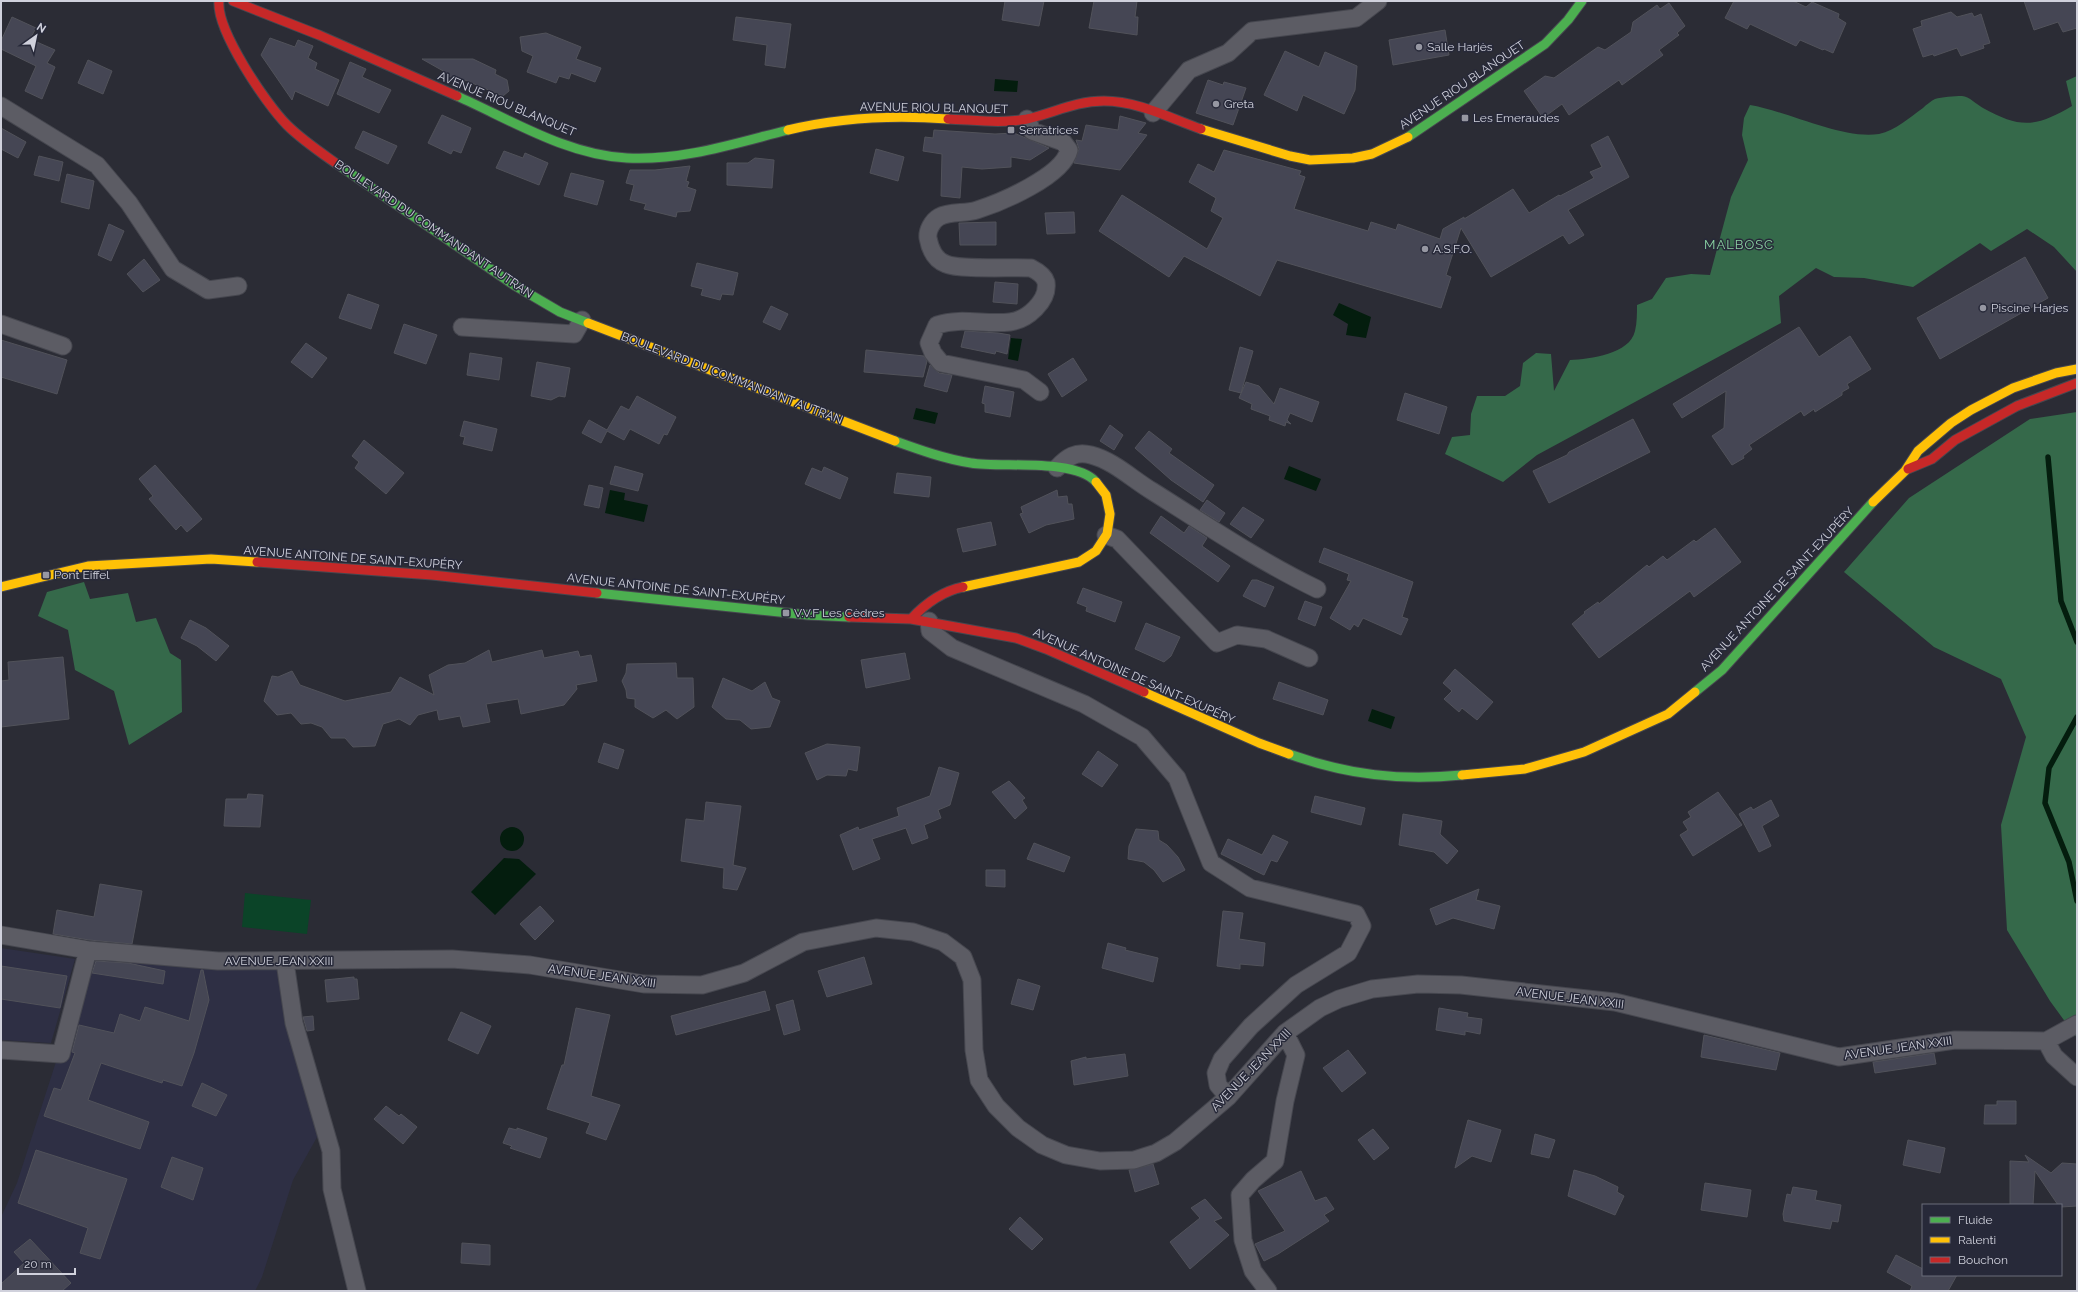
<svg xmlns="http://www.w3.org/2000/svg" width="2078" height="1292" font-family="Raleway,sans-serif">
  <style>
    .built { fill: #2e2f44 }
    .green { fill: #0b4428 }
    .forest { fill: #35694a }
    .water { fill: #041d0e }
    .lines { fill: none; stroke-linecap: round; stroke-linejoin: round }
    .stream { stroke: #041d0e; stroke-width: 5.5 }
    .building { fill: #454654; stroke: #51525a }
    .street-casing { stroke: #46474f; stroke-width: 19 }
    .fast-casing { stroke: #46474f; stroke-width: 11 }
    .slow-casing { stroke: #46474f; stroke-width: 11 }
    .jam-casing { stroke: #46474f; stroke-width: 11 }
    .street { stroke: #5c5c64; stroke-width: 17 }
    .fast { stroke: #4caf50; stroke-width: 9 }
    .slow { stroke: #ffc107; stroke-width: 9 }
    .jam { stroke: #c62828; stroke-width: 9 }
    .poi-dot { fill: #9697a2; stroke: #272939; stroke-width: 1.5 }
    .labels { text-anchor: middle; stroke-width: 3; stroke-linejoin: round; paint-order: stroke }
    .poi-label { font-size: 12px; fill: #d0d1dc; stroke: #272939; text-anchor: start }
    .street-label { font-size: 12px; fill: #d0d1dc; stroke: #272939 }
    .neighbourhood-label { font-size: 13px; letter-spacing: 1px; fill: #8cd4a3; stroke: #272939 }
  </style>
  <rect width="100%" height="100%" fill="#2b2c35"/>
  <path class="built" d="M1 948 75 959 51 1043 1 1040Z
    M91 953 281 970 321 1130 293 1180 262 1277 255 1291H1V1217L17 1183Z"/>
  <path class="green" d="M245 893 311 900 307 934 242 927Z"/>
  <path class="forest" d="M2077 76V272L2054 247 2027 229 1991 251 1980 243 1913 287 1864 278 1834 277 1816 268 1779 296 1781 323 1537 455 1503 482 1445 454 1452 437 1470 435 1471 414 1477 396H1505L1520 386 1523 363 1536 353 1551 354 1554 391 1570 360C1590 359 1630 354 1635 331 1637 323 1637 313 1637 305L1652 299 1666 278 1691 274 1710 275 1731 197 1748 160 1742 135 1744 118 1750 105C1787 111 1843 140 1879 134 1896 130 1909 118 1923 108 1926 105 1931 101 1935 99 1942 97 1954 96 1962 96 1969 96 1977 105 1983 108 2021 129 2036 127 2072 106L2066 81Z
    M2077 412V1038L2050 1001 2007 930 2001 825 2026 737 2001 679 1934 647 1844 572 1909 498 2030 419Z
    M84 582 90 599 128 593 136 622 156 618 170 653 181 660 182 712 129 745 114 691 75 670 68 630 38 616 47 592Z"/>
  <path class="water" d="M995 79 1018 81 1017 92 994 91Z
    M1339 303 1371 317 1366 338 1346 335 1348 324 1333 315Z
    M1011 338 1022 339 1018 361 1008 359Z
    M916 408 938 413 935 424 913 419Z
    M1289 466 1321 479 1316 491 1284 479Z
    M610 490 625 493 624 500 648 505 644 522 605 513Z
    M1372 709 1395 717 1391 729 1368 721Z
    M500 839a12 12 0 1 1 24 0a12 12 0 1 1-24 0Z
    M504 858 519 859 536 874 495 915 471 892Z"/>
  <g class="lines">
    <path class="stream" d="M2048 457 2061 601 2077 642
      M2077 717 2049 768 2045 803 2069 862 2077 901"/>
  </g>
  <path class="building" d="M1005 1H1044L1039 26 1002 20Z
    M1094 1H1137L1135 17H1138L1137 35 1089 28Z
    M1734 1H1793L1806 7 1812 2 1839 14 1838 18 1846 23 1833 53 1824 49 1823 50 1800 40 1796 46 1750 24 1747 29 1725 18Z
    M2024 1H2077V28L2063 32 2058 22 2034 30Z
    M1669 3 1685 26 1677 33 1679 35 1659 50 1663 55 1622 85 1619 80 1569 115 1562 104 1543 118 1524 91 1545 76 1554 78 1598 47 1605 50 1631 32 1633 22 1657 5 1660 9Z
    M1951 12 1957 17 1972 13 1974 17 1981 14 1990 43 1983 45 1984 48 1961 56 1957 48 1934 56 1933 54 1923 57 1913 29 1922 26 1921 21Z
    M12 17 36 28 30 39 55 50 47 63 55 67 42 99 25 91 36 66 1 49V41Z
    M736 17 791 24 785 68 765 65 767 45 733 40Z
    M1445 30 1449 55 1393 65 1389 40Z
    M546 33 581 47 576 59 601 68 595 82 571 73 569 79 559 76 556 83 527 72 533 56 522 51 520 37Z
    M270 38 295 47 298 40 313 46 308 58 317 63 315 69 339 80 328 106 295 91 292 100 261 55Z
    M1285 51 1319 67 1325 52 1357 66 1355 90 1344 114 1303 95 1297 111 1264 95Z
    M422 59H473L496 70 495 74 507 80 509 91 503 96 465 80 464 83 444 74 445 72Z
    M88 60 112 71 103 94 78 83Z
    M350 62 366 69 362 77 391 90 379 113 337 94Z
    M1208 80 1223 85 1224 82 1246 88 1233 125 1196 113Z
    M442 115 471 128 461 153 453 150 451 154 428 143Z
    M1120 116 1146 123 1138 133 1147 135 1120 170 1074 163 1079 149 1076 140 1082 141 1086 125 1118 130Z
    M1 128 26 142 18 158 1 149Z
    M934 130 995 134 1014 133 1049 148 1030 160 1011 157V167L982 169 962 167 960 198 941 196 942 154 923 151 925 137 933 138Z
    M363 131 397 146 388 164 355 148Z
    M1608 136 1629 177 1568 210 1584 235 1569 244 1563 235 1491 277 1461 228 1446 275 1451 277 1441 308 1277 260 1260 296 1184 256 1169 277 1099 231 1122 195 1207 249 1223 218 1211 211 1216 198 1189 182 1198 164 1214 172 1224 150 1301 171 1299 175 1305 177 1294 209 1368 231 1371 222 1396 230 1398 224 1440 239 1443 229 1464 217V219L1513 189 1529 213 1559 195 1560 196 1594 178 1590 172 1602 167 1591 145Z
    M876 149 904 157 898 181 870 173Z
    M504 151 523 158 525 153 548 163 539 185 496 168Z
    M39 156 63 162 59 181 34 175Z
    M755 158 774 160 772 188 727 185V163H748Z
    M690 166 686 181 689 182 687 187 696 190 690 211 677 212 676 217 644 209 646 204 630 200 634 185 626 183 630 170H655Z
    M571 173 604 181 597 205 564 196Z
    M67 174 94 181 89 209 61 202Z
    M1074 212 1075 233 1047 234 1045 213Z
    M996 222V245H960L959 223Z
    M109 224 124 231 111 261 98 255Z
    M2025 257 2048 298 1940 359 1917 318Z
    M144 259 160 280 143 292 127 274Z
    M697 263 738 273 733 295 722 294 720 300 701 295 703 289 691 286Z
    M995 282 1018 284 1017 304 993 302Z
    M348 294 379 305 371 329 339 318Z
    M771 306 788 314 780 330 763 322Z
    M404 324 437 335 426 364 394 353Z
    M1799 327 1819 357 1850 336 1871 369 1847 384 1849 388 1842 392V395L1815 412 1814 409 1804 416 1801 411 1749 445 1752 449 1743 456 1744 458 1732 465 1712 436 1724 428 1726 391 1682 418 1673 404Z
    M965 331 998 333 1010 335 1007 354 996 351 995 354 961 347Z
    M1 340 67 360 57 394 1 377Z
    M306 343 327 358 312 378 291 362Z
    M1240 347 1253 351 1241 393 1229 390Z
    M866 350 924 356 927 361 923 377 864 372Z
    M470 353 502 358 499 380 467 375Z
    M1073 358 1087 380 1062 397 1048 374Z
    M537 362 570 368 565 397 559 396 551 400 531 396Z
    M930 365 939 373 952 375 947 392 924 386Z
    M1246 382 1259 386 1274 404 1280 388 1319 402 1312 422 1290 413 1287 420 1291 424 1286 422 1285 426 1269 420 1270 416 1251 409 1252 404 1239 398Z
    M985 386 1014 392 1010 417 985 412V404L982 403Z
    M1405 393 1447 407 1439 434 1397 420Z
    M637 396 676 417 667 435 664 434 659 444 630 429 624 440 607 431 601 443 582 433 589 420 607 430 621 406 629 410Z
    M1633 419 1650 452 1549 503 1533 471 1567 455 1569 452Z
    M464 421 497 429 492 451 463 444 465 437 460 436Z
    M1110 425 1123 435 1114 450 1100 441Z
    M1149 431 1172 449 1169 453 1214 485 1203 502 1171 480 1135 448Z
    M364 440 404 473 386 494 355 468 359 462 352 456Z
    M155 465 202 519 187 532 181 525 176 530 149 499 153 496 139 479Z
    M615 466 643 474 638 491 610 484Z
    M824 467 848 478 840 499 805 484 812 468 822 472Z
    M897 473 931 477 929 497 894 493Z
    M589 485 603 488 599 508 584 505Z
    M1057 490 1058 497 1067 496 1068 504H1072L1074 519 1046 525 1029 533 1020 514 1023 513 1021 507Z
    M1207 500 1225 513 1219 522 1200 510Z
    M1243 507 1264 520 1251 538 1230 524Z
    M1161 516 1184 533 1189 526 1207 538 1202 546 1230 566 1218 582 1150 533Z
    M991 522 996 545 963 552 957 529Z
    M1715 528 1741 562 1694 597 1690 591 1599 658 1572 624 1585 613 1584 612 1598 602 1599 604 1647 565 1649 567 1663 556 1667 560 1694 540 1696 542Z
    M1324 548 1413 582 1402 617 1408 619 1401 635 1363 618 1358 627 1354 624 1350 630 1330 618 1351 581 1347 580 1349 574 1319 562Z
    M1252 580H1257L1274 587 1265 607 1243 596Z
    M1083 588 1122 602 1115 622 1086 611 1087 607 1077 603Z
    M1305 601 1322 607 1315 626 1298 619Z
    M190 620 206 628 229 646 216 661 197 646 181 638Z
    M1146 623 1180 637 1171 656 1164 662 1135 649Z
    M489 650 492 662 542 650 544 658 578 651 580 657 591 655 597 681 576 685 577 689 564 705 521 714 518 699 486 704 490 722 463 727 460 716 439 720 437 710 418 715 410 725 399 719 383 724 375 746 353 747 345 738H331L322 727 311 723 301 724 291 713 277 715 264 701 272 676 278 677 292 671 300 685 345 701 391 692 400 677 434 695 429 675 448 665 465 663Z
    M905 653 910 679 866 688 861 660Z
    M63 657 69 719 1 727V681L9 680 8 662Z
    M676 663 677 678H693L694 707 677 719 666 710 653 718 635 707V699L627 698 626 690 622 681 626 673 627 664Z
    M1455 669 1493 702 1477 720 1462 708 1459 712 1444 699 1452 691 1443 683Z
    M723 678 752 691 765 682 772 698 780 701 770 727 751 729 740 720 726 719 712 707Z
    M1279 682 1328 700 1323 715 1273 699Z
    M604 743 624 750 618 769 598 762Z
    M827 744 860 747 857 771 848 769 846 776 827 775 817 780 805 753Z
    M1098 751 1118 765 1102 787 1082 774Z
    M939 767 959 773 950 805 938 810 941 818 924 825 928 838 912 844 906 828 872 839 880 859 853 870 840 835 858 827 859 830 899 816 897 808 930 796Z
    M1009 781 1025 798 1022 800 1027 808 1015 819 992 792Z
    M1718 792 1742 825 1693 856 1680 835 1688 830 1683 822 1691 817 1688 812Z
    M248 794 263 795 260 827 224 826 226 799H247Z
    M1315 796 1365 808 1361 825 1311 812Z
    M1771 800 1779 816 1762 826 1771 846 1759 852 1739 814 1751 807 1753 810Z
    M706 802 741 806 733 865 746 868 737 890 723 888 724 868 681 861 686 819 704 821Z
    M1403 814 1442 821 1440 834 1458 851 1447 864 1434 852 1399 845Z
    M1136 829 1158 831 1159 840 1167 845 1178 857 1185 870 1163 882 1154 870 1144 862 1128 859 1129 846Z
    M1273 835 1288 842 1277 862 1271 860 1264 875 1221 854 1228 839 1262 855Z
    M1034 843 1070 857 1064 872 1027 859Z
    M986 870H1005V887L986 886Z
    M100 884 142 891 132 944 89 940 53 934 57 910 94 917Z
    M1479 889 1476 900 1500 906 1494 929 1453 918 1436 925 1430 909Z
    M540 906 554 921 535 940 520 924Z
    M1223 911 1243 913 1239 939 1265 943 1263 966 1240 964V969L1217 966Z
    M1108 943 1126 948 1125 950 1158 958 1153 982 1102 968Z
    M864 957 872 984 827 997 818 971Z
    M96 961 128 963 165 971 163 984 92 973Z
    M1 966 67 976 60 1008 1 999Z
    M201 970H203L209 1000 194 1053 182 1086 163 1080 162 1083 101 1063 88 1100 149 1122 140 1149 44 1116 54 1088 61 1090 75 1053 72 1052 79 1025 114 1033 120 1014 140 1021 145 1007 189 1021Z
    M354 977V979H357L359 999 327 1002 325 980Z
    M1018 979 1040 986 1033 1010 1011 1004Z
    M765 991 770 1010 676 1035 671 1016Z
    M793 1000 800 1030 784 1035 776 1005Z
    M576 1008 610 1015 591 1096 620 1105 606 1140 586 1133 590 1123 547 1109 562 1065H564Z
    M1439 1008 1468 1013 1467 1017 1482 1019 1480 1034 1465 1031V1035L1436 1030Z
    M461 1012 491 1026 478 1054 448 1040Z
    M313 1016 314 1030 307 1031 303 1017Z
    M1704 1035 1780 1053 1776 1070 1701 1057Z
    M1348 1050 1366 1073 1342 1092 1323 1068Z
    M1934 1053 1936 1064 1875 1073 1873 1062Z
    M1125 1054 1128 1076 1074 1085 1071 1061 1086 1057V1059Z
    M202 1083 227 1095 216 1116 192 1106Z
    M1997 1101H2016V1124H1984L1985 1105H1997Z
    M386 1106 399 1116 401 1114 417 1127 403 1144 374 1119Z
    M1468 1120 1501 1130 1491 1162 1472 1156 1455 1168Z
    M509 1128 517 1130V1128L547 1138 540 1158 510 1148 512 1146 503 1143Z
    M1373 1129 1389 1148 1374 1160 1358 1140Z
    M1535 1134 1555 1140 1549 1158 1531 1154Z
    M1908 1140 1945 1148 1940 1173 1903 1165Z
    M36 1150 127 1179 100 1259 80 1253 88 1228 18 1203Z
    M2025 1155 2051 1173 2062 1163 2077 1164V1206L2061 1207V1205H2058L2035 1171 2033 1205H2010V1161L2029 1162Z
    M172 1157 203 1168 193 1200 161 1187Z
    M1153 1164 1159 1184 1135 1192 1129 1170Z
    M1574 1170 1595 1176 1618 1187 1617 1192 1624 1196 1615 1215 1568 1196Z
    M1301 1171 1315 1201 1326 1197 1334 1209 1324 1215 1329 1221 1278 1254 1264 1261 1255 1244 1285 1231 1258 1191Z
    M1705 1183 1751 1190 1747 1217 1701 1210Z
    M1793 1187 1817 1191 1815 1200 1841 1205 1838 1222 1832 1221 1830 1229 1784 1221 1783 1214 1787 1194 1791 1195Z
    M1205 1199 1222 1218 1214 1221 1229 1235 1190 1269 1170 1242 1200 1218 1191 1208Z
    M1020 1217 1043 1239 1032 1250 1009 1229Z
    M30 1239 71 1283 62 1291H1V1284L24 1263 14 1252Z
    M462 1243 490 1245V1265L461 1263Z
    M1896 1255 1923 1269V1275H1957L1948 1291H1910L1912 1286 1887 1272Z"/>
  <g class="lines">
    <defs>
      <path id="street" d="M1 106 97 165 129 203 173 269 208 290 238 286
        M1153 113 1189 70 1228 53 1252 31 1356 18 1378 1
        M1027 119 1032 131 1063 142 1069 150C1063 176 1002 202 977 210 965 214 950 211 939 217 932 221 927 231 928 238 930 249 935 260 946 264 959 270 1013 267 1031 268 1037 271 1044 275 1046 282 1049 301 1027 320 1010 322 985 325 961 317 937 325L929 343 933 353 941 363 1024 380 1040 392
        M1 324 63 346
        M462 327 574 334 582 320
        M1057 468C1067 457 1076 451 1091 455 1114 461 1132 479 1152 491 1206 525 1259 561 1317 589
        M1106 535 1117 539 1217 643 1237 635 1266 639 1309 658
        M929 621 930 631 952 648 1084 704 1142 737 1177 778 1211 863 1250 888 1356 914 1362 926 1348 953 1296 985 1251 1026 1222 1059 1216 1073 1218 1085 1228 1097
        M1 935 88 950 218 961 452 959 530 965 644 984 702 985 744 973 803 942 876 928 913 932 943 942 963 957 972 980 974 1050 979 1080 996 1106 1018 1128 1042 1145 1066 1155 1100 1161 1134 1160 1156 1153 1175 1142 1228 1097 1285 1033 1320 1008 1339 999 1372 989 1418 984 1461 985 1615 1002 1839 1057 1955 1040 2046 1041 2077 1024
        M285 962 294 1023 331 1151 332 1189 357 1291
        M2046 1041 2054 1056 2077 1077
        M1 1050 61 1054 88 950
        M1268 1291 1253 1271 1243 1240 1240 1195 1253 1180 1275 1161 1285 1101 1296 1055 1285 1033"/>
      <path id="fast" d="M457 96C511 120 567 155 627 158 682 161 736 143 788 130
        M1408 137 1545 44 1568 20 1582 1
        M337 164 514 285 560 312 588 323
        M895 441C920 450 945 459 971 463 1002 468 1075 458 1096 482
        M597 593 808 615 849 617
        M1695 692 1722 670 1873 502
        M1289 754C1347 775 1401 781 1462 775"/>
      <path id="slow" d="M1201 129 1290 156 1310 160 1353 158 1372 154 1408 137
        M788 130C842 117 893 115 948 119
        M588 323 895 441
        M1873 502 1905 471 1918 451 1951 423 1971 410 2013 388 2056 373 2077 369
        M1 587 88 566 211 559 257 562
        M963 587 1079 562 1096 551 1107 534 1110 514 1106 495 1096 482
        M1144 692 1259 743 1289 754
        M1462 775 1525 769 1584 752 1668 714 1695 692"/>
      <path id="jam" d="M219 1C216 30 266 104 287 125 302 140 320 152 337 164
        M233 1 319 35 457 96
        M948 119C974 120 1001 124 1027 119 1054 113 1075 101 1104 101 1137 101 1170 118 1201 129
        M1908 469 1932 459 1955 440 2017 406 2077 383
        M257 562 432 575 597 593
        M849 617 911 619 1016 638 1046 649 1144 692
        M911 619C925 604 943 591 963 587"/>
    </defs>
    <use href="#street" class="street-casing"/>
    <use href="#fast" class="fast-casing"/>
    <use href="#slow" class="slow-casing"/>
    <use href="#jam" class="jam-casing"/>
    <use href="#street" class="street"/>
    <use href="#fast" class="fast"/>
    <use href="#slow" class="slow"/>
    <use href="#jam" class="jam"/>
  </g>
  <g class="poi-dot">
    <circle cx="1419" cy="47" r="4"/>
    <circle cx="1216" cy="104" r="4"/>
    <rect x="1461" y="114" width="8" height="8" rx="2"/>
    <rect x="1007" y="126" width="8" height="8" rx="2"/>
    <circle cx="1425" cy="249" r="4"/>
    <circle cx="1983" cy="308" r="4"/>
    <rect x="42" y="571" width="8" height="8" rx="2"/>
    <rect x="782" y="609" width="8" height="8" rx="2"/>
  </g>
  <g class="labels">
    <g class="poi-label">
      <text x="1427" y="51">Salle Harjès</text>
      <text x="1224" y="108">Greta</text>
      <text x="1473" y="122">Les Emeraudes</text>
      <text x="1019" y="134">Serratrices</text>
      <text x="1433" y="253">A.S.F.O.</text>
      <text x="1991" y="312">Piscine Harjes</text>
      <text x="54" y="579">Pont Eiffel</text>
      <text x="794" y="617">V.V.F Les Cèdres</text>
    </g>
    <g class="street-label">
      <text transform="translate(1462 85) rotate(-34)" y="4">AVENUE RIOU BLANQUET</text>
      <text transform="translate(507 104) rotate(23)" y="4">AVENUE RIOU BLANQUET</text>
      <text transform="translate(934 108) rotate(1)" y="4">AVENUE RIOU BLANQUET</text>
      <text transform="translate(434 229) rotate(34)" y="4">BOULEVARD DU COMMANDANT AUTRAN</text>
      <text transform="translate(732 378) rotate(21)" y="4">BOULEVARD DU COMMANDANT AUTRAN</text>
      <text transform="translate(353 558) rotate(4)" y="4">AVENUE ANTOINE DE SAINT-EXUPÉRY</text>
      <text transform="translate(676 589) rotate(6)" y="4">AVENUE ANTOINE DE SAINT-EXUPÉRY</text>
      <text transform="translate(1777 589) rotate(-47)" y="4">AVENUE ANTOINE DE SAINT-EXUPÉRY</text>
      <text transform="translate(1134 676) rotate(24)" y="4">AVENUE ANTOINE DE SAINT-EXUPÉRY</text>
      <text x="279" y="965">AVENUE JEAN XXIII</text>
      <text transform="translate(602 976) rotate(8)" y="4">AVENUE JEAN XXIII</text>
      <text transform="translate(1570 998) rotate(7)" y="4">AVENUE JEAN XXIII</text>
      <text transform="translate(1898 1048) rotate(-8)" y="4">AVENUE JEAN XXIII</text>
      <text transform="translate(1251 1070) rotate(-46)" y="4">AVENUE JEAN XXIII</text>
    </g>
    <g class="neighbourhood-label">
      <text x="1739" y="249">MALBOSC</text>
    </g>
  </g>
  <rect width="2078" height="1292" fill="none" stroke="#d0d1dc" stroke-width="4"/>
  <rect x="1922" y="1204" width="140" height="72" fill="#272939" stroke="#6b6c7a"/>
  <rect x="1930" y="1217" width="20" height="6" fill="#4caf50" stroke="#6b6c7a"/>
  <text x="1958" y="1224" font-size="12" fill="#d0d1dc">Fluide</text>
  <rect x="1930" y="1237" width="20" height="6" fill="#ffc107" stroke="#6b6c7a"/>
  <text x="1958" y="1244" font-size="12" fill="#d0d1dc">Ralenti</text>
  <rect x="1930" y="1257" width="20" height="6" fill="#c62828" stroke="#6b6c7a"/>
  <text x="1958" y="1264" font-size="12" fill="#d0d1dc">Bouchon</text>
  <g transform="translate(36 36) rotate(33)" stroke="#272939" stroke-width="3" paint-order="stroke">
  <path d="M0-3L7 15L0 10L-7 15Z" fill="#d0d1dc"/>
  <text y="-6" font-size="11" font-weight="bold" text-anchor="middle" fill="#d0d1dc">N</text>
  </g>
  <path d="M18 1268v6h57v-6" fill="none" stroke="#d0d1dc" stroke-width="2"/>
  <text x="24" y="1268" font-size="12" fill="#d0d1dc" stroke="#272939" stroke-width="3" paint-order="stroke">20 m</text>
</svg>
